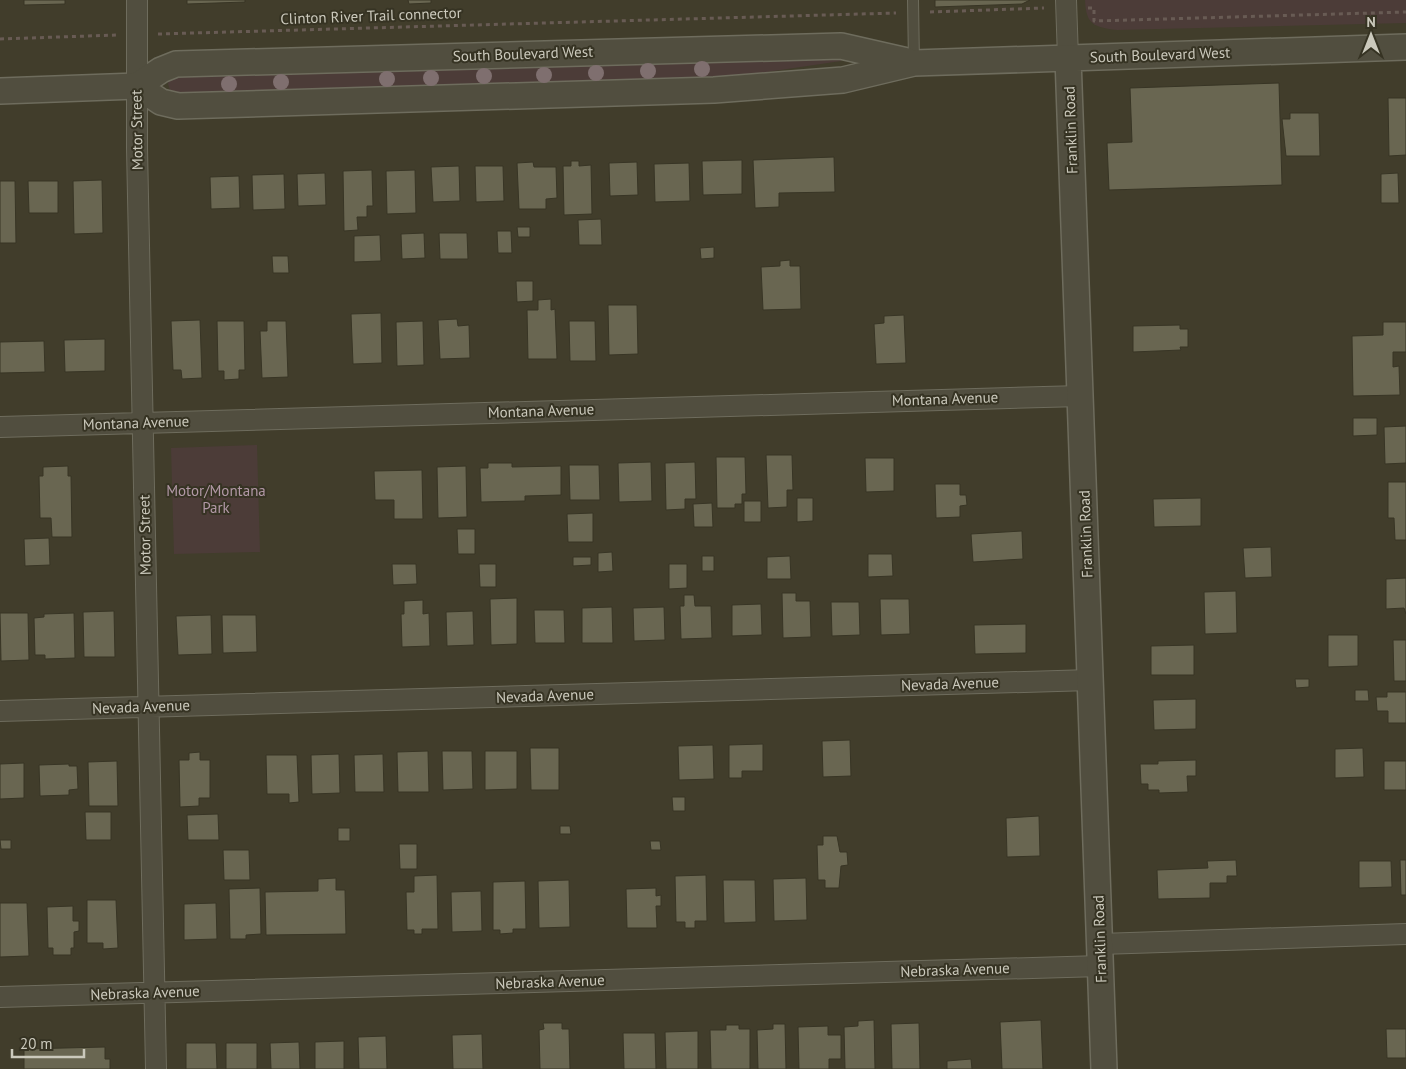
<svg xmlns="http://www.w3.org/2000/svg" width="1406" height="1069" font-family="'PT Sans',sans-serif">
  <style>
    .green { fill: #4c3c38 }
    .building { fill: #696651; stroke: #383525 }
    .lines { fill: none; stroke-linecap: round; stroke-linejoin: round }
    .service-casing { stroke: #6e6c5d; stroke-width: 12 }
    .minor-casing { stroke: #6e6c5d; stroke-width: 22 }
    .tertiary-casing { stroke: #6e6c5d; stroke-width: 28 }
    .path { stroke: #685b54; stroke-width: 3; stroke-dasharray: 4 4; stroke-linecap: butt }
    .service { stroke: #514e3f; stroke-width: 10 }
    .minor { stroke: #514e3f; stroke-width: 20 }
    .tertiary { stroke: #514e3f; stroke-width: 25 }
    .tree { fill: #7f6f6f }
    .labels { text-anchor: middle; stroke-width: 4; stroke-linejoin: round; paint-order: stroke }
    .street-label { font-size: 15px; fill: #cbc9bc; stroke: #363323 }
    .park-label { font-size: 15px; fill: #b298a6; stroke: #363323 }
  </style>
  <rect width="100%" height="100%" fill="#413d2b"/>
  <path class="green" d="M1085 0H1406V23L1117 30C1094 27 1086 25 1085 0Z
    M841 58V61L721 79 185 96 171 93 168 84 169 80 176 76Z
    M257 445 260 552 174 554 171 448Z"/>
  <path class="building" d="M24 0H65V4L24 5Z
    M187 0H245V2L187 4Z
    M408 0H431V3L409 4Z
    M935 0H1030L1022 4 935 7Z
    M1279 83 1282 185 1109 190 1107 143 1132 142 1130 88Z
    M1388 98H1406V155L1389 156Z
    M1290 113H1319L1320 156H1286L1282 119H1290Z
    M834 157 835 192 779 193V207L755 208 753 160Z
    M742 160V194L703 195 702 161Z
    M571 161H579V166L591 165 592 214 564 215 563 166H571Z
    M533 162 534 167H556L557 198 546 199V209H519L517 163Z
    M637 162 638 195 610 196 609 163Z
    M689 163 690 201 655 202 654 164Z
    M459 166 460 201 433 202 431 167Z
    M475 166H503L504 201 476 202Z
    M372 170 373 206H367V217H357L358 230 344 231 343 171Z
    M415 170 416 213 387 214 386 171Z
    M325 173 326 205 298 206 297 174Z
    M1398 173 1399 203H1381V174Z
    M284 174 285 209 253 210 252 175Z
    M239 176 240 208 211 209 210 177Z
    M102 180 103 233 74 234 73 181Z
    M0 181H15L16 243H0Z
    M28 181H58V213H29Z
    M601 219 602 245H579L578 220Z
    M517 227H530V237H518Z
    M497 231H511L512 253H498Z
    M424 233 425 258 402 259 401 234Z
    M439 233H467L468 259H440Z
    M380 235 381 261 354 262V236Z
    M714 247V258L701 259 700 248Z
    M272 256H288L289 273H273Z
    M790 260V266H800L801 309 763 310 761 267 780 266V261Z
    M516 281H533V301L517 302Z
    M551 299V310L555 309 557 359H528L527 310H538V300Z
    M608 305H637L638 354 609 355Z
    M381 313 382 363 353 364 351 314Z
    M904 315 906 363 876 364 874 324 884 323V316Z
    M457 319 458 326 469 325 470 358 440 359 438 320Z
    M200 320 202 378 182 379 181 370H173L171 321Z
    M217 321H244L245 370H239V379L224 380V371H218Z
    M267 321H286L288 377 262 378 260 331H267Z
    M423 321 424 365 397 366 396 322Z
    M569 321H595L596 361H570Z
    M1383 322H1406V352H1393V367L1399 366 1400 395 1353 396 1352 336 1383 335Z
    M1180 325V329H1188V347H1180L1181 350 1133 352V326Z
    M105 339V371L65 372 64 340Z
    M44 341 45 372 0 373V342Z
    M1353 418H1377V435L1353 436Z
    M1406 426V463L1385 464 1384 427Z
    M766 455H792L793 490H787V507L768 508Z
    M716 457H745L746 494H742V504H735V508H717Z
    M865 458H894V491L866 492Z
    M651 462 652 501 619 502 618 463Z
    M695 462 696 499H685V509L666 510 665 463Z
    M488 463H512V467L561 466V495L525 496V501L481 502 480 468H488Z
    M569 465H599L600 500H570Z
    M68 466V476H71L72 537H52L51 518H40L39 476H43V467Z
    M466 466 467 517 438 518 437 467Z
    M422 470 423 519H394V500H375L374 471Z
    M1388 482H1406V540H1395L1394 518H1388Z
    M935 484H960V495H966L967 505 960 506V517L936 518Z
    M797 498H813V521L797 522Z
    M1201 498V526L1154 527 1153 499Z
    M744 501H761V522H744Z
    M712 503 713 527H694L693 504Z
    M593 513V542H568L567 514Z
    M457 529H475V554H458Z
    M1022 531 1023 559 973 562 971 534Z
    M49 538 50 565 25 566 24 539Z
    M1271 547 1272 577 1245 578 1243 548Z
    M612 552 613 571 598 572V553Z
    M868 554H892L893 576 868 577Z
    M702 556H714V571H702Z
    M790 556 791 579H767V557Z
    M573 557H591V565L573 566Z
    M392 564H416L417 584 393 585Z
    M479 564H496V587H480Z
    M669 564H687V588L669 589Z
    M1406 578V614L1404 608 1386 609V579Z
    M1236 591 1237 633 1205 634 1204 592Z
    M782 593H796V601H810L811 637 783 638Z
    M684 595H694L695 606H711L712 638 681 639 680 606H684Z
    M517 598V644L491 645 490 599Z
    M880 599H909L910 634 881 635Z
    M423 600V614L429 613 430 646 402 647 401 614H404V601Z
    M831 602H859L860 635 832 636Z
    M761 604 762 635 732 636V605Z
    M612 607 613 643H582V608Z
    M664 607 665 640 634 641 633 608Z
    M534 610H564L565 643H535Z
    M114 611 115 657H84L83 612Z
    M473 611 474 645 447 646 446 612Z
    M0 613H28L29 660 1 661Z
    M74 613 75 658 45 659V655H35L34 618 44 617V614Z
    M211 615 212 654 178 655 176 616Z
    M222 615H256L257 652 223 653Z
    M1026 624V653L975 654 974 625Z
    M1328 635H1358V666L1328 667Z
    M1393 640H1406V681H1394Z
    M1194 645V675H1151V646Z
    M1295 679H1309V687L1296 688Z
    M1355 690H1368L1369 701H1355Z
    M1387 692H1406V723H1388V711H1377L1376 697H1387Z
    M1196 699V729L1154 730 1153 700Z
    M850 740 851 776 823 777 822 741Z
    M763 744V771H742V778H729V745Z
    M713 745 714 779 679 780 678 746Z
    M530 748H559V790H531Z
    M1363 748 1364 777 1335 778V749Z
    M428 751 429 792H398L397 752Z
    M442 751H472L473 789 443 790Z
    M485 751H517V789L485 790Z
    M200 752V760H210V798H199V806L180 807 179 760H189V753Z
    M339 754 340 793 312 794 311 755Z
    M383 754 384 792H355L354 755Z
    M266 755H297L299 802 289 803V794H267Z
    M1196 760V776H1187L1188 792 1159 793V790H1148V784H1141L1140 764H1158V761Z
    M117 761 118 806H89L88 762Z
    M1384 761H1406V790H1384Z
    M24 763V798L0 799V764Z
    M69 764V766H77L78 789 69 790V795L40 796 39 765Z
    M672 797H685V811H673Z
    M85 812H111V840H86Z
    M218 814 219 840H188L187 815Z
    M1039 816 1040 856 1007 857 1006 818Z
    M560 826H570L571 834H560Z
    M338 828H350V841H338Z
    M823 836H837L840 852H847L848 865 841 866 839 888H825V880H818L817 845H823Z
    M0 840H11V849H1Z
    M650 841H660L661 850H651Z
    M399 844H417V869H400Z
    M223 850H249L250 880H224Z
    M1236 860 1237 876H1227V883H1210V898L1158 899 1157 870 1208 868 1207 861Z
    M1400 860H1406V895H1401Z
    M1359 861H1391L1392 887 1359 888Z
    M437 875 438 929H422V934H414V930H407L406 892H414V876Z
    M706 875 707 921H695V928H685V922H676L675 876Z
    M336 878V890H345L346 934 266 935 265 892 318 891V879Z
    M806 878 807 920 774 921 773 879Z
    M569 880 570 927 539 928 538 881Z
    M723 880H755L756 922 724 923Z
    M525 881 526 929H513V933L500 934V930H493V882Z
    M260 888 261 934 246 935V939H230L229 889Z
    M656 888V896L661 895V906H656L657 928H627L626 889Z
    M481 891 482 931 452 932 451 892Z
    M87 900H116L118 948 103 949V943H87Z
    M0 903H27L29 956 0 957Z
    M216 903 217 939 184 940V904Z
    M73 906V921H79V931L74 932V948H71V955H53V948H48L47 907Z
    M874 1020 875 1069H845L844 1027 858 1026V1021Z
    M1041 1020 1043 1069H1002L1000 1022Z
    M543 1023H562V1029H569L570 1069H540L539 1030 544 1029Z
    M919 1023 920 1069H892L891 1024Z
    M773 1024H785L786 1069H758L757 1030 773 1029Z
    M726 1025H739V1029H750V1069H711L710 1030H726Z
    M828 1026V1035H841V1059H829V1069H799L798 1027Z
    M1386 1029H1406V1058H1387Z
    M698 1031V1069H666L665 1032Z
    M623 1033H655L656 1069H624Z
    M482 1034 483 1069H453L452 1035Z
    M386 1036 387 1069H359L358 1037Z
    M344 1041V1069H315V1042Z
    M299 1042 300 1069H271L270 1043Z
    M186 1043H216L217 1069H186Z
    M226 1043H257V1069H226Z
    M105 1047V1059H110V1069H24V1049Z
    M971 1059 972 1069H947V1061Z"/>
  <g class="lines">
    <defs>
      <path id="service" d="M913 0 914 63"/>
      <path id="minor" d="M137 0V148L156 1069
        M1066 0 1068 58
        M0 427 1081 396
        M0 711 1091 680
        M1100 944 1406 934
        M0 997 1101 966"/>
      <path id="tertiary" d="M1068 58 1104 1069
        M137 86 161 102 178 106 714 90 843 80 914 63 1406 47
        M0 91 137 86 161 70 176 64 841 46 907 61"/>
    </defs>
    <use href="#service" class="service-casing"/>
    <use href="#minor" class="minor-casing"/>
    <use href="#tertiary" class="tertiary-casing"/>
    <path class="path" d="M1088 8H1094V21L1406 12
      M930 12 1044 8
      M158 34 896 13
      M0 39 117 35"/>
    <use href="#service" class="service"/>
    <use href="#minor" class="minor"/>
    <use href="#tertiary" class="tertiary"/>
  </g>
  <g class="tree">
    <circle cx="702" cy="69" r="8"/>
    <circle cx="648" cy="71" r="8"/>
    <circle cx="596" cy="73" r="8"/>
    <circle cx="544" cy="75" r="8"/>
    <circle cx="484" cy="76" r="8"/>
    <circle cx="431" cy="78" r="8"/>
    <circle cx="387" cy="79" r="8"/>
    <circle cx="281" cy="82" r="8"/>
    <circle cx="229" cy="84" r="8"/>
  </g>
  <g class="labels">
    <g class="street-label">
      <text transform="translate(371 16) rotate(-2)" y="5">Clinton River Trail connector</text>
      <text transform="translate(523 54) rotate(-2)" y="5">South Boulevard West</text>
      <text transform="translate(1160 55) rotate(-2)" y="5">South Boulevard West</text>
      <text transform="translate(137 130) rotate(-91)" y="5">Motor Street</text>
      <text transform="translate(1071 130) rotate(-92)" y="5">Franklin Road</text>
      <text transform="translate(945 399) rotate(-2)" y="5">Montana Avenue</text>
      <text transform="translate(541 411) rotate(-2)" y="5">Montana Avenue</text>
      <text transform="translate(136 423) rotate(-2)" y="5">Montana Avenue</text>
      <text transform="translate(1086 534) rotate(-92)" y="5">Franklin Road</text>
      <text transform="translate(145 535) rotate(-91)" y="5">Motor Street</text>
      <text transform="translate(950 684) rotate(-2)" y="5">Nevada Avenue</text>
      <text transform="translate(545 696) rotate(-2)" y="5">Nevada Avenue</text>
      <text transform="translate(141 707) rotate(-2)" y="5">Nevada Avenue</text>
      <text transform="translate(1100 939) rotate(-92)" y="5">Franklin Road</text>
      <text transform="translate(955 970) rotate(-2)" y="5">Nebraska Avenue</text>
      <text transform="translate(550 982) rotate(-2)" y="5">Nebraska Avenue</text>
      <text transform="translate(145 993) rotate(-2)" y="5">Nebraska Avenue</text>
    </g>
    <g class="park-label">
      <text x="216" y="496">Motor/Montana<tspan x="216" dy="17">Park</tspan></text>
    </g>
  </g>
  <g transform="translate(1371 35)" stroke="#363323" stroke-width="4" paint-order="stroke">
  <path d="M0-4L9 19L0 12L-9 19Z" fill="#cbc9bc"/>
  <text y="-8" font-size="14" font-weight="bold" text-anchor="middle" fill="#cbc9bc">N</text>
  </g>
  <path d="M12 1049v8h72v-8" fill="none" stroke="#cbc9bc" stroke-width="2.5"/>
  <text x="20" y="1049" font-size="15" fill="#cbc9bc" stroke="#363323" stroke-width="4" paint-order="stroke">20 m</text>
</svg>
